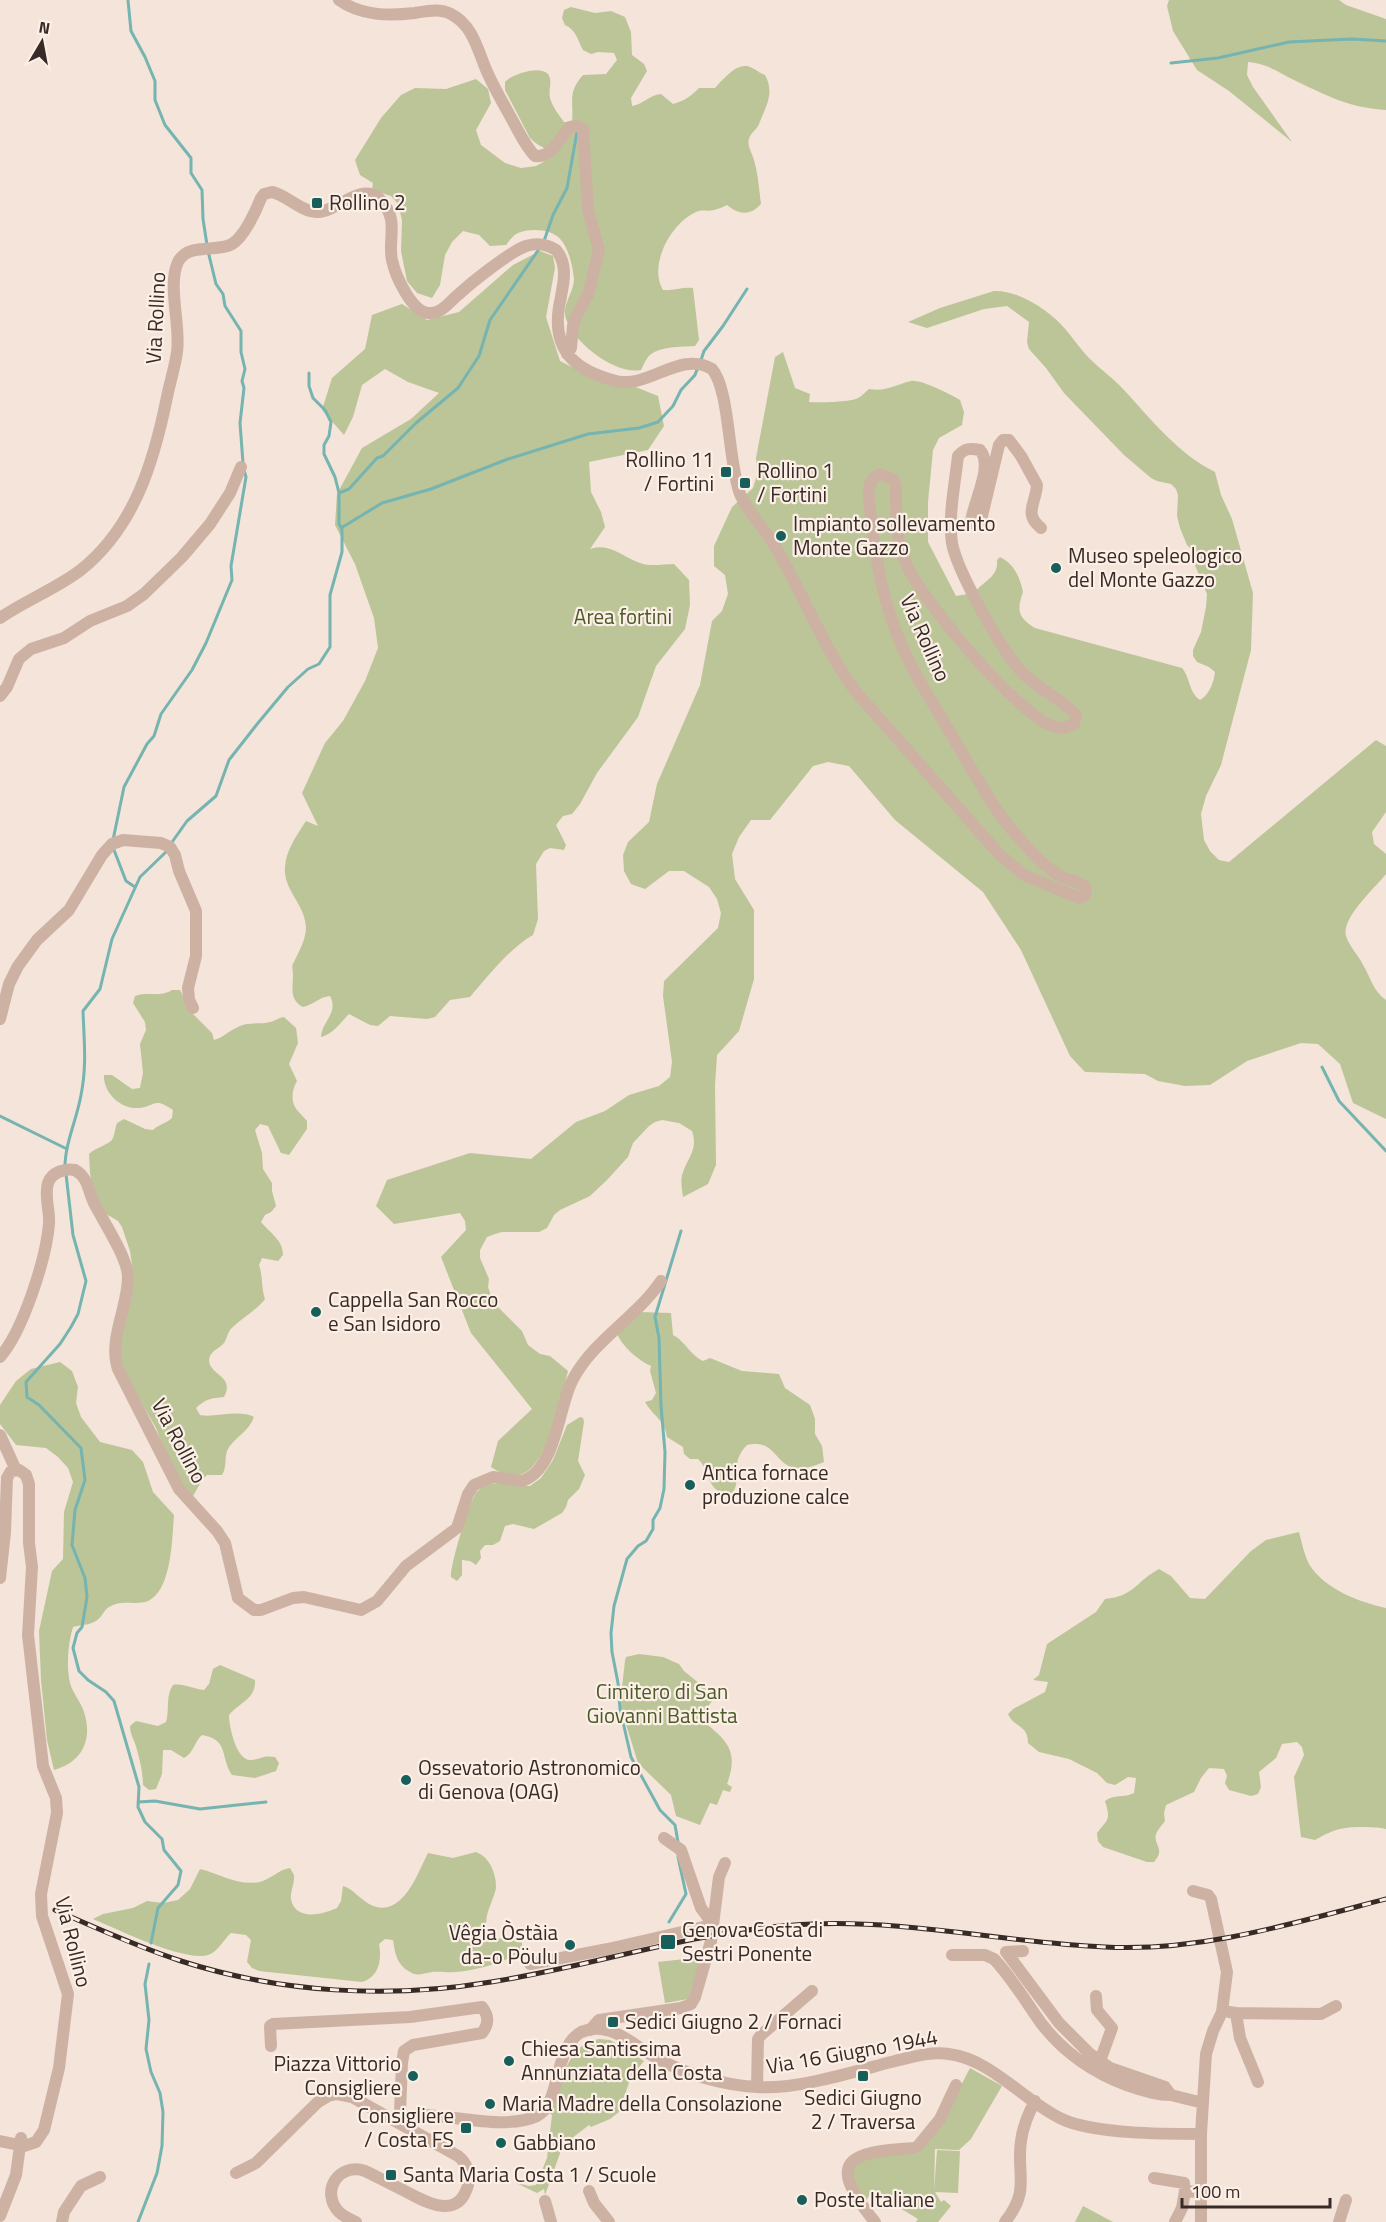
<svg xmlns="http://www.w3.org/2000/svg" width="1386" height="2222" font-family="'Titillium Web',sans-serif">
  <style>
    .green { fill: #bbc598 }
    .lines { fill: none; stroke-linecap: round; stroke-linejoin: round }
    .stream { stroke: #75b4b0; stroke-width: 3 }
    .minor { stroke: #cdb2a4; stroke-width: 12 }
    .rail-casing { stroke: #382a26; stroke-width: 5 }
    .rail { stroke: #fbefe6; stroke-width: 3; stroke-dasharray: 9; stroke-linecap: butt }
    .poi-dot { fill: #185e5b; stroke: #fbefe6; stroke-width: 2 }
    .labels { text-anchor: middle; stroke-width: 4.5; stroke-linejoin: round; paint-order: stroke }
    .poi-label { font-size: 21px; fill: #382a26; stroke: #fbefe6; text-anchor: start }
    .street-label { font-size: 21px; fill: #382a26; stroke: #fbefe6 }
    .park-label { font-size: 21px; fill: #4c5928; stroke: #fbefe6 }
  </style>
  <rect width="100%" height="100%" fill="#f4e4d9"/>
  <path class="green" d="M1169 0H1339L1346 5 1386 19V110C1351 108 1327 96 1296 81 1280 73 1266 63 1248 62L1247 75 1253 87 1292 142 1229 91 1197 70 1173 31 1167 6Z
    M571 7 595 13 611 11 625 17 631 32 632 55 644 64 647 71 631 98 632 106C644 104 649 95 661 94L673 104C684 101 690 97 699 88H715C724 79 738 60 752 68 757 70 759 73 765 75 775 93 766 106 759 124 757 130 750 133 749 139 747 145 751 151 753 157 758 172 759 189 761 204 750 216 739 215 727 205 723 207 718 209 714 210 708 212 702 209 696 212 671 223 648 265 663 290 673 291 682 287 693 288L699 340 695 346C682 347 657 346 648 357 645 361 643 366 641 370 615 375 574 343 566 319 561 305 574 293 574 279 573 268 569 249 561 240 553 229 530 228 518 233 513 235 509 241 506 245L490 246 479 235 463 231 452 242 445 255 440 285 432 298 417 293 407 281 401 251 402 220 398 204 391 196 372 190 373 183 360 175 355 160 381 118 401 95 415 88 446 89 476 79 488 89 491 103 476 130 481 145 505 163 521 168 536 166 547 160 549 152C543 146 536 145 530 138L505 90V82C512 74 540 65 548 74 553 81 548 90 550 98 552 106 559 115 564 122H572C574 101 567 93 583 75L606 74 617 60 614 53 598 52 591 54 583 50C577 39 577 31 565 25L562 18 564 10Z
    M540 251 553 256 555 268 546 317 560 361 597 380 633 386 658 396 664 426 648 450 589 462 591 492 601 512 605 527 590 549C609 542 623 557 640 563 651 567 663 564 674 564L689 580 690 605 685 629 656 666 638 717 597 773 580 804 572 814 563 816 556 825 566 845 564 850 550 848 544 851 536 864 538 919 533 935C511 947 487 977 470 997L450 1000 435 1017 427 1019 390 1016 378 1026 370 1025 349 1014C340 1023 333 1034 321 1037 322 1021 339 1013 330 996 319 997 313 1005 303 1007 289 1000 293 988 293 975 293 970 291 966 294 962 299 951 306 940 306 927 305 904 283 890 285 867 286 850 297 835 306 821L318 826 302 793 325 743 343 721 365 681 378 648 374 618 355 564 335 525 337 494 362 448 411 419 439 393 408 382 385 369 362 385 353 417 344 435 322 410 332 378 365 349 372 315 402 304 427 320 459 312 513 265Z
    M994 291C1019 290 1050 311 1066 330 1074 339 1080 349 1089 358 1100 369 1113 378 1123 389 1152 420 1177 453 1215 472L1221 495 1232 519 1253 593 1251 650 1221 765 1206 796 1201 814 1204 840 1210 851 1219 860 1229 862 1376 740 1386 746V812L1372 832 1374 844 1386 854V874C1375 888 1341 918 1346 936 1349 946 1359 956 1363 965 1371 978 1373 991 1386 1000V1119L1353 1103 1340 1064 1318 1044 1301 1043 1247 1061 1210 1085 1185 1086 1158 1081 1145 1074 1085 1072 1070 1056 1021 950 983 892 895 820 849 766 828 762 813 766 770 820H751L739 837 732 854 735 879 754 910V979L739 1031 717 1055 715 1085 716 1165 708 1184 683 1197C682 1189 680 1180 683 1172 689 1156 698 1149 692 1131L679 1123 662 1120 655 1122 649 1126 633 1143 628 1157 607 1180 590 1196 560 1210 554 1215 547 1228 539 1232H502L495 1234 487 1237 480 1250V1258L489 1279 488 1287 493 1302 522 1331 528 1345 540 1354 550 1356 568 1371C561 1398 549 1464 522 1474 511 1478 500 1473 491 1467L498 1441 532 1409 471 1333 441 1257 466 1230 465 1221 460 1213 394 1224 376 1206 387 1180 470 1153 531 1159 576 1122 605 1111 629 1095 659 1086 670 1077 672 1062 663 996 664 981 718 928 721 913 717 899 709 887 684 871H669L645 889 631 884 624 871 623 855 628 842 649 822 657 784 700 685 712 621 722 611 728 594 725 575 714 566V546L732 507 753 488 757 475 756 458 775 357 783 352 795 388 810 394 809 402C817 403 853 402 858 398 862 396 865 392 869 389 886 392 895 385 911 381 920 379 952 395 960 400L964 412 962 425 939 438 933 450 928 502V542L956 596 974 593C982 582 999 577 997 560L1000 557C1014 564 1020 577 1023 592 1017 609 1017 617 1035 628L1182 668C1190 677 1189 693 1200 700 1209 695 1214 682 1215 672L1209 667 1197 662 1193 656V650L1201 632 1206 607 1207 594 1194 563 1192 550 1187 545 1180 528 1177 516 1178 495 1176 489 1171 484 1157 481 1151 478 1124 455 1064 393 1046 368 1029 349 1027 342 1029 322 1007 306 984 309 927 328 908 322 940 308Z
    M172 990H180L190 1011 212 1033 214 1040C224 1037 227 1032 236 1028 246 1021 260 1025 270 1022 275 1021 278 1018 284 1017L296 1028 298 1043 289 1064 297 1081C292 1089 290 1102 297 1110 300 1114 304 1117 307 1121V1129L289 1155 281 1153 268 1126 260 1124 255 1130 262 1153 263 1169 272 1183V1191L276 1206 271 1212 265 1215 261 1222C270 1233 283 1240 283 1255L278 1261 262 1258 259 1265C263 1276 261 1287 265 1299 256 1311 240 1319 230 1330 227 1334 227 1339 224 1343 219 1349 209 1351 209 1361 211 1376 235 1376 224 1397 212 1398 205 1399 196 1408L200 1415C215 1418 239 1409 254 1417 249 1431 237 1436 229 1447 223 1456 228 1466 222 1475H207L202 1480 192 1498 171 1469 156 1428 127 1377 121 1360V1337L134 1278 130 1251 122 1227 118 1221 101 1211 94 1195 90 1173 89 1154C95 1148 111 1144 113 1138 115 1133 115 1128 117 1123L124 1119 145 1129 153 1130C159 1124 166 1124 172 1118L173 1110C153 1096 155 1107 138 1108 120 1109 103 1092 104 1075H112L132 1089 140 1088 143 1073 140 1044 146 1030 145 1022 133 1003 135 996C148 991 159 998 172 990Z
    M638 1312 671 1313 673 1335C685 1341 690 1355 703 1361L710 1358 742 1371 779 1374 785 1388 810 1405 815 1419V1434L822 1446 824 1462C771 1485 784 1436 747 1445 728 1464 744 1479 731 1495 704 1491 713 1473 698 1459H690L684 1454 683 1447 667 1437C665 1420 653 1416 645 1402L652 1400 656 1393 650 1371 651 1366C636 1359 623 1347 616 1332Z
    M60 1362 72 1371 78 1387 76 1403 81 1417 100 1442 132 1450 143 1462 153 1492 174 1515C172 1538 172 1590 148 1601 138 1605 126 1601 116 1604 102 1608 105 1615 96 1621 90 1625 80 1625 73 1627 68 1644 66 1665 70 1683 73 1694 81 1702 84 1712 93 1740 82 1762 54 1770L47 1740 41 1680 39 1631 52 1571 63 1559 64 1512 73 1482 68 1468 58 1457 46 1448 16 1445 0 1424V1405L16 1381 31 1369Z
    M580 1417 583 1418 584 1422 578 1461 585 1475 579 1489 568 1500 566 1507 562 1513 534 1529 513 1524 505 1526 500 1541 493 1545H485L480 1551 481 1558 476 1565 470 1561 462 1560V1575L457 1581 451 1577C450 1565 469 1503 476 1493 479 1489 484 1486 488 1485 500 1481 517 1487 530 1486L541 1478 553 1460 567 1425Z
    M1299 1532C1302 1543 1304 1554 1309 1564 1324 1589 1359 1602 1386 1608V1829C1379 1827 1374 1828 1367 1827 1343 1827 1336 1828 1315 1840L1301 1837 1294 1777 1304 1755 1302 1747 1297 1742 1282 1744 1276 1758 1259 1772 1261 1787 1258 1794 1251 1796 1229 1790 1225 1783 1227 1776 1224 1769 1209 1768 1201 1778 1194 1792 1166 1805 1164 1813 1165 1821C1163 1824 1158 1829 1156 1834 1153 1846 1166 1848 1154 1862H1147L1103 1847 1098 1841 1097 1833C1108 1819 1111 1820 1105 1801 1114 1794 1124 1798 1134 1793L1136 1778 1128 1777 1115 1785 1107 1783 1097 1773 1069 1759 1039 1752 1028 1743C1028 1724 1014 1728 1008 1714L1013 1709 1045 1692 1048 1682 1033 1680 1039 1675 1047 1644 1096 1612 1105 1599C1135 1596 1135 1582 1159 1569L1171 1576 1190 1598 1205 1599 1251 1551 1266 1540Z
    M639 1654 663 1657 679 1664 684 1671 706 1689 712 1701 700 1718C725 1740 740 1748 727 1784L732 1787 730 1792 723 1790 717 1805 710 1803 700 1825 676 1816 671 1795 638 1763 620 1705 625 1661 626 1657Z
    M220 1665 255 1680C256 1699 240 1702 229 1715 229 1726 236 1761 251 1760 261 1759 263 1755 275 1757L279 1763 276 1771 255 1778 232 1775C220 1757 229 1739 202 1735 194 1742 194 1753 184 1758L171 1750H163L162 1774 156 1789 149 1790 143 1785C143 1773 140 1761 137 1750 135 1741 130 1735 130 1726L136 1721 158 1726 166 1722C170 1709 165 1697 173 1685 183 1683 193 1689 204 1690L209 1684 213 1669Z
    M476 1852C483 1855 486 1858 490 1864 494 1871 496 1879 496 1887 495 1900 477 1924 492 1936 498 1940 509 1938 516 1938L522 1943V1951C507 1962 474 1971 455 1972 448 1973 439 1971 432 1972 423 1973 418 1977 410 1972 397 1965 395 1954 393 1940L385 1939 379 1944C382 1960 379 1977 362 1982L259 1971 252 1968 247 1962 251 1940 246 1935 231 1933C223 1940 218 1952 208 1955 184 1962 117 1929 93 1919L103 1914 133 1908 147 1901 163 1903 178 1900 190 1889 200 1869C221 1874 236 1886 260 1882 271 1879 278 1870 290 1868L294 1875C295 1882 290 1892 291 1899 295 1922 324 1914 337 1908L341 1901 343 1886C352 1888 360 1899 369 1904 402 1921 417 1874 428 1853L453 1858Z
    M702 1957 688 1999 665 2003 658 1962Z
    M599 2039 610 2040 644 2061 631 2077 619 2112 610 2119 591 2127 589 2125 563 2145 545 2195 544 2189 537 2193 514 2182 529 2186 536 2185 547 2158 552 2115 549 2113C564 2086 563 2045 599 2039Z
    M970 2068 1002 2086 971 2139 959 2150 935 2149 934 2191 937 2150 960 2151 958 2193 935 2192 941 2202 944 2200 951 2206 938 2222H916L918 2219 872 2191 865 2202C860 2194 852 2182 853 2172 855 2154 904 2154 918 2152L955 2097Z
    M1083 2206 1113 2222H1075Z"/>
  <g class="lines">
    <path class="stream" d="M128 0 131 31 145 57 155 81V100L165 125 191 158V173L202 190 203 219 207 245
      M1171 63 1218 58 1289 42 1352 39 1386 41
      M544 241 553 215 567 188 577 132
      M208 251 216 284 223 294 225 306 241 331V352L245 369 242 381 244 388 240 423 243 463
      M701 360 704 351 723 326 747 289
      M339 493 349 489 377 458 383 456 416 423 458 388 479 356 490 320 539 249
      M341 528 382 503 431 489 508 459 588 434 639 428 658 422 673 406 681 390 695 375 698 367
      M113 840 124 787 147 744 154 736 161 714 192 670 206 643 232 580 231 566 246 477 244 470
      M170 845 187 821 216 796 229 760 258 723 288 687 308 669 319 664 330 647V595L342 552V529L339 524V493L335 477 324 454V445L329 436 331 422 325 410 313 398 309 386V373
      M114 850 126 881 135 887
      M1322 1067 1339 1101 1386 1151
      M0 1116 67 1149
      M65 1167C65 1143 77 1119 81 1095 87 1066 84 1040 83 1011L100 989 112 939 140 877 167 851
      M66 1174 73 1235 86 1281 78 1314 71 1327 60 1344 26 1382 27 1397 39 1405 81 1448 85 1480 75 1510 72 1545 85 1578 87 1597 82 1627 77 1633 73 1648 79 1671 88 1680 106 1692 114 1701 139 1787 138 1807 145 1822 162 1839 164 1850 181 1871 178 1885 158 1908 151 1943
      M138 1802 155 1801 200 1809 266 1802
      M678 1842 675 1825 660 1810 631 1757 620 1709 618 1683 612 1652 611 1633 614 1606 627 1559 638 1546 646 1541 653 1529V1520L660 1508 664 1489 665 1452 661 1406 659 1338 655 1317 681 1231
      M669 1922 686 1894 678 1857
      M138 2222 157 2173 162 2146 163 2112 160 2093 151 2072 146 2049 149 2020 145 1984 149 1964"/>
    <path class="minor" d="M339 0C361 16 389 16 415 13 427 11 440 8 451 14 472 25 477 47 485 67 493 87 505 106 515 125 521 136 526 147 535 156 551 159 560 137 570 127L577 126 583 129 588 210 599 250 588 295 576 316 573 326 571 348 567 354
      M0 618C26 600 58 588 82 569 135 526 154 461 167 397 170 382 175 367 177 352 181 326 167 285 178 262 188 242 217 253 232 244 244 237 256 211 261 198L264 194 272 192C287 195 301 212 317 212 340 212 366 174 386 207 397 223 388 243 392 260 395 275 412 313 429 313 442 314 450 301 459 294 472 282 511 251 526 246 536 243 547 244 556 250 570 266 562 289 559 307 552 351 576 371 616 381 649 389 680 350 712 369 730 390 728 462 740 494 748 512 763 527 773 543 803 592 822 646 856 692L1000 855 1024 875 1079 898 1085 895 1086 888C1078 880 1071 881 1062 877 1043 867 1026 846 1012 830 991 805 975 774 958 746 942 718 924 691 910 663 887 619 876 568 871 519 870 504 863 480 880 474L893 479 896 486C896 513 895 538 906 563 920 598 1020 719 1056 727 1063 729 1068 727 1074 724L1076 715C1060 697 1035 688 1019 669 1000 647 957 571 952 543 948 517 955 483 958 456 965 448 970 448 980 450 994 466 973 502 971 522L976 525 981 520 999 445 1003 440H1009L1021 456 1037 485C1036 503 1023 514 1041 528
      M0 696 7 687 19 659 31 649 64 638 90 621 127 606 144 594 182 557 210 524 230 493 241 467
      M0 1019 9 984 18 966 37 940 69 910 102 855 112 844 123 840 161 843 170 847 175 855 179 871 196 911V956L188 988 189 1000 193 1008
      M0 1357C23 1331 46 1259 49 1224 50 1211 44 1195 48 1183 52 1172 65 1168 75 1170 89 1178 88 1192 95 1205 104 1222 128 1259 128 1277 128 1307 108 1340 118 1369L179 1489 217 1531 225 1543 238 1598 254 1610H261L293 1598 304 1597 361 1610 377 1601 406 1566 457 1528 468 1494 474 1485 493 1477 522 1481C556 1470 558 1409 572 1381 593 1340 636 1318 661 1281
      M0 1435 16 1470
      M0 1578 5 1532 7 1478 11 1471 19 1470 26 1475 29 1484V1543L32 1567 28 1635 43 1766 56 1798 57 1813 41 1894 42 1916 68 1994 59 2068 44 2130 36 2142 24 2146 0 2141
      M664 1838 681 1850 701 1908 712 1923
      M1193 1891 1208 1895 1211 1899 1227 1972 1222 2012 1213 2031 1206 2054 1201 2134V2222
      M1023 1951 1006 1952 1059 2023 1090 2054 1110 2068 1165 2087 1171 2095 1203 2103
      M952 1955H985L994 1959C1012 1978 1026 2002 1041 2023 1063 2052 1092 2072 1126 2085 1142 2090 1155 2095 1171 2095
      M530 1964 608 1949 708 1926 712 1923
      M1096 1996 1097 2010 1112 2028 1100 2061
      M1229 2012 1236 2013 1240 2038 1258 2082
      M1236 2013 1321 2014 1336 2006
      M590 2030 599 2020 681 2008 691 2004 695 1997 711 1941 719 1877 725 1863
      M271 2046 270 2026 273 2024 410 2017 482 2007C489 2016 489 2024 482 2033L413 2045 404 2051 402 2063 400 2112 409 2125
      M757 2087 758 2039 761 2035 812 1991
      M411 2129 414 2118 424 2115C456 2116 507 2130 537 2116 566 2102 549 2024 601 2029 620 2031 637 2047 653 2056 683 2074 722 2085 757 2087 795 2090 853 2072 891 2062 909 2058 929 2051 949 2054 991 2059 1025 2102 1062 2119 1093 2134 1166 2134 1201 2134
      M236 2173 256 2163 318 2102 328 2096 337 2094 352 2097 458 2156C467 2163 471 2174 468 2185 458 2222 424 2201 403 2190 390 2184 378 2177 365 2171 338 2162 320 2192 339 2212 344 2217 350 2219 356 2222
      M1154 2178 1184 2183 1185 2191
      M589 2191 594 2203 609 2222
      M545 2201 551 2222
      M0 2216 16 2175 21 2138
      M62 2222 64 2212 81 2186 100 2177
      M875 2222C825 2161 847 2152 914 2148L918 2146 940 2119 956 2085
      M1005 2222C1031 2189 1016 2175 1021 2141 1023 2126 1028 2114 1035 2101
      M1175 2222 1182 2208 1185 2191 1201 2192
      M1339 2222 1346 2200"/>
    <defs>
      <path id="rail" d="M55 1910C96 1928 138 1947 181 1961 281 1993 388 1999 491 1982 599 1965 703 1928 813 1924 910 1920 1008 1943 1105 1947 1201 1952 1294 1923 1386 1899"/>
    </defs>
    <use href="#rail" class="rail-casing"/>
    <use href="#rail" class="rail"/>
  </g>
  <g class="poi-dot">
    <rect x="311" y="197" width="12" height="12" rx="3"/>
    <rect x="720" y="466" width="12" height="12" rx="3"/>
    <rect x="739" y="477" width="12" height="12" rx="3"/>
    <circle cx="781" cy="536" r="6"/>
    <circle cx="1056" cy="568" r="6"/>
    <circle cx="316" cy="1312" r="6"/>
    <circle cx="690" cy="1485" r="6"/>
    <circle cx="406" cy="1780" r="6"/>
    <rect x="660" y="1934" width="16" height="16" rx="3"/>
    <circle cx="570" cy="1945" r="6"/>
    <rect x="607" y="2016" width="12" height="12" rx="3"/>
    <circle cx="509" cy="2061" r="6"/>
    <circle cx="413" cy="2076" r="6"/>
    <rect x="857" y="2070" width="12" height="12" rx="3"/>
    <circle cx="490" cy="2104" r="6"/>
    <rect x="460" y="2122" width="12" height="12" rx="3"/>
    <circle cx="501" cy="2143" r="6"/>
    <rect x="385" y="2169" width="12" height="12" rx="3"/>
    <circle cx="802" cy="2200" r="6"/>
  </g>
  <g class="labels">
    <g class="poi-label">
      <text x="329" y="210">Rollino 2</text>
      <text x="714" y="467" text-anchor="end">Rollino 11<tspan x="714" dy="24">/ Fortini</tspan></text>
      <text x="757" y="478">Rollino 1<tspan x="757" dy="24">/ Fortini</tspan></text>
      <text x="793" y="531">Impianto sollevamento<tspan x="793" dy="24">Monte Gazzo</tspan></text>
      <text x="1068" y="563">Museo speleologico<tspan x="1068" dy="24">del Monte Gazzo</tspan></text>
      <text x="328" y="1307">Cappella San Rocco<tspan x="328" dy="24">e San Isidoro</tspan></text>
      <text x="702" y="1480">Antica fornace<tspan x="702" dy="24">produzione calce</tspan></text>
      <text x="418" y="1775">Ossevatorio Astronomico<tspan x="418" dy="24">di Genova (OAG)</tspan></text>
      <text x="682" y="1937">Genova Costa di<tspan x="682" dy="24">Sestri Ponente</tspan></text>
      <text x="558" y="1940" text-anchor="end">Vêgia Òstàia<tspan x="558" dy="24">da-o Pöulu</tspan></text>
      <text x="625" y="2029">Sedici Giugno 2 / Fornaci</text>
      <text x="521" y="2056">Chiesa Santissima<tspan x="521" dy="24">Annunziata della Costa</tspan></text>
      <text x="401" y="2071" text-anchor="end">Piazza Vittorio<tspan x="401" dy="24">Consigliere</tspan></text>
      <text x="863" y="2105" text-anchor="middle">Sedici Giugno<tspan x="863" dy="24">2 / Traversa</tspan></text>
      <text x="502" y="2111">Maria Madre della Consolazione</text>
      <text x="454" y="2123" text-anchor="end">Consigliere<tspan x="454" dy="24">/ Costa FS</tspan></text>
      <text x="513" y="2150">Gabbiano</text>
      <text x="403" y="2182">Santa Maria Costa 1 / Scuole</text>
      <text x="814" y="2207">Poste Italiane</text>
    </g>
    <g class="street-label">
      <text transform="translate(156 318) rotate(-87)" y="7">Via Rollino</text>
      <text transform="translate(925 638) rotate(66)" y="7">Via Rollino</text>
      <text transform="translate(179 1441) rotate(62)" y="7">Via Rollino</text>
      <text transform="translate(73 1942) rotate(76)" y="7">Via Rollino</text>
      <text transform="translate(852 2052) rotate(-10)" y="7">Via 16 Giugno 1944</text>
    </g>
    <g class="park-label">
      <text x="623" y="624">Area fortini</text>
      <text x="662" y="1699">Cimitero di San<tspan x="662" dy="24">Giovanni Battista</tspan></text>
    </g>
  </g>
  <g transform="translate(42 42) rotate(10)" stroke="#fbefe6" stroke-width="4.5" paint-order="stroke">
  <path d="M0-4.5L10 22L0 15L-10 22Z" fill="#382a26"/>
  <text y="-9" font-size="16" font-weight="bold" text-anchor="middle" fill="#382a26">N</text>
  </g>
  <path d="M1182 2198v9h148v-9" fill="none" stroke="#382a26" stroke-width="3"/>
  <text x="1191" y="2198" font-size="18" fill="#382a26" stroke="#fbefe6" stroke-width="4.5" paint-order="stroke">100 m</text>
</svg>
